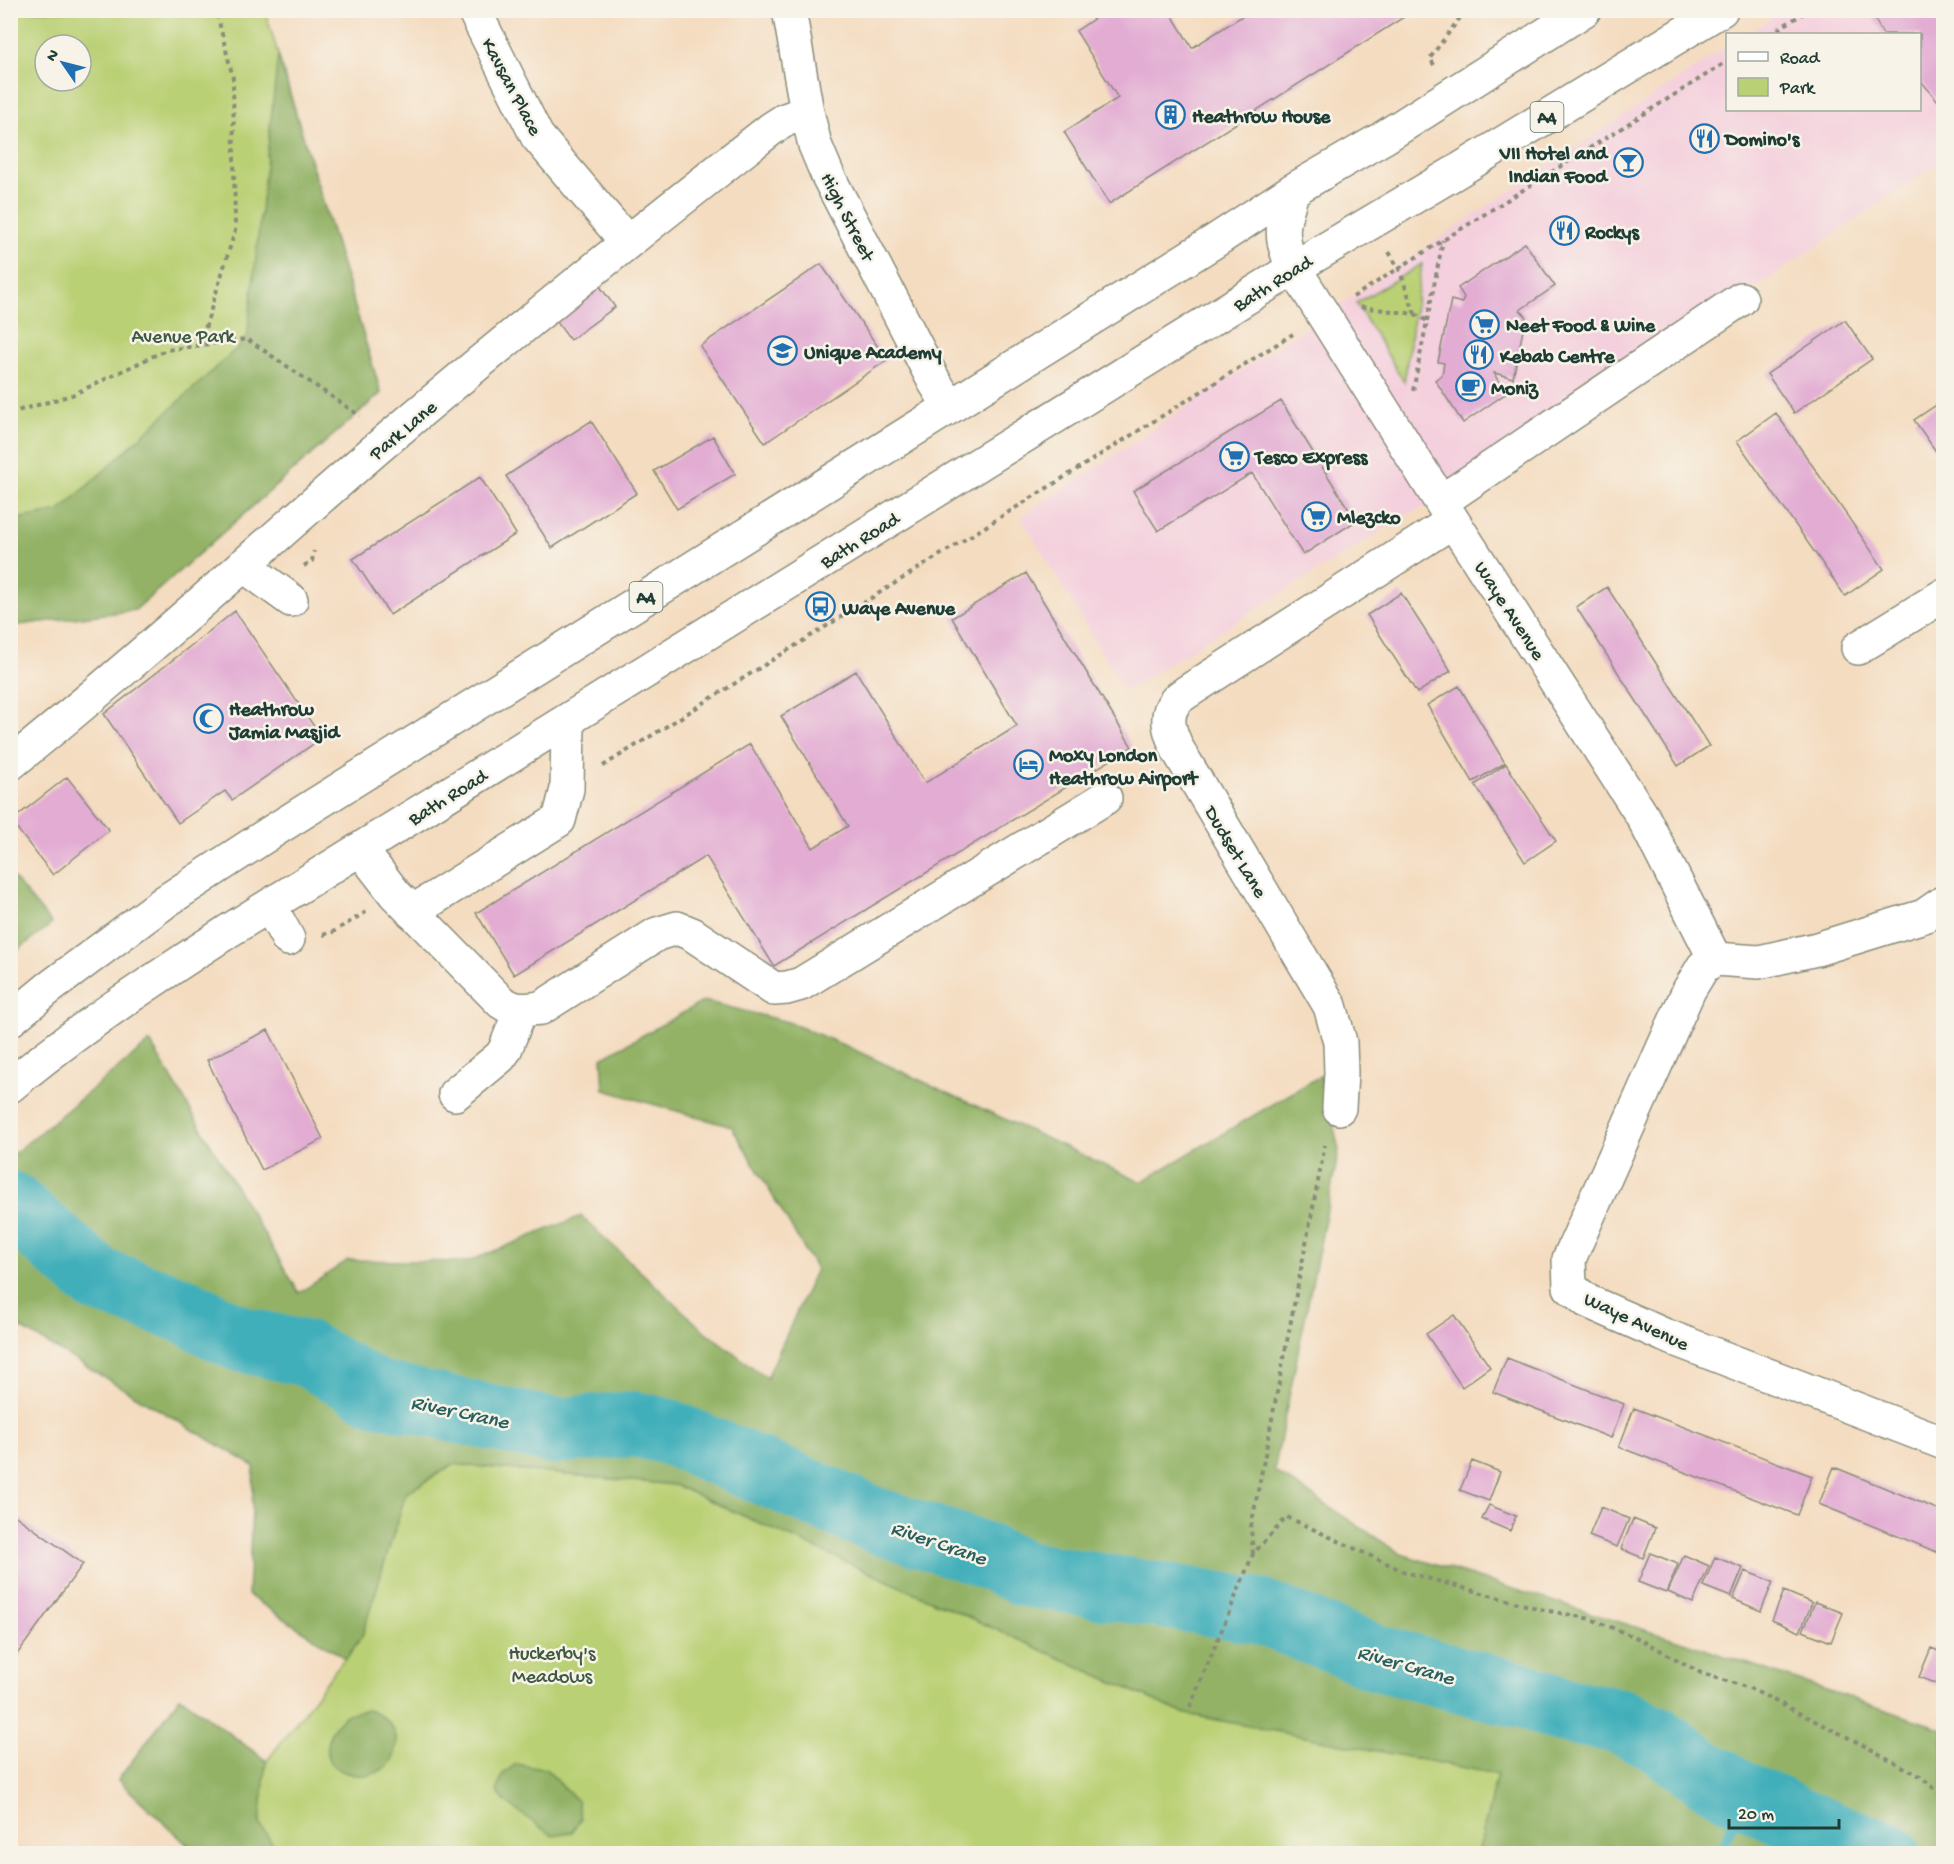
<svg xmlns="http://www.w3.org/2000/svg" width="1954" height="1864" font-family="'Gochi Hand',sans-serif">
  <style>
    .built { fill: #f4cfdd }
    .green { fill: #bad074; stroke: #6c8654; stroke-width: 1.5; fill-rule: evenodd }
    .forest { fill: #93b266; stroke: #59784d; stroke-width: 1.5 }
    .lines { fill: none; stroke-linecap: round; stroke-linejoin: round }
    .stream { stroke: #3fafba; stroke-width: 10 }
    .river { stroke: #3fafba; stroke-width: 66 }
    .building { fill: #e2acd3 }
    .minor-casing { stroke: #8a8c7a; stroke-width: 36 }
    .highway-casing { stroke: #8a8c7a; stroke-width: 36 }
    .path { stroke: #8a8c7a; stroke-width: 4; stroke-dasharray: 4.5 4.5; stroke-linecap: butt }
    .minor { stroke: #fff; stroke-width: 33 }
    .highway { stroke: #fff; stroke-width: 33 }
    .labels { text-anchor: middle; stroke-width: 5; stroke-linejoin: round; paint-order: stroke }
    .shield { fill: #f7f3e8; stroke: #60746a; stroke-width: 1.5 }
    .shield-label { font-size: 18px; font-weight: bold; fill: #1f3d34 }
    .street-label { font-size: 20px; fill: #1f3d34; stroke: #f7f3e8 }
    .poi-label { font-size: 20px; font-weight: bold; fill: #1f3d34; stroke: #f7f3e8; text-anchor: start }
    .park-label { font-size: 20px; fill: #3e5a41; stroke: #f7f3e8 }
    .water-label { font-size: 21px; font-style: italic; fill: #295f5c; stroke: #f7f3e8 }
  </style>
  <rect width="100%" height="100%" fill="#f7f3e8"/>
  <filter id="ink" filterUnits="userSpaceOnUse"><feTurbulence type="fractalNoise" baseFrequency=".0167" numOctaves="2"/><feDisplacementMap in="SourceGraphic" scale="12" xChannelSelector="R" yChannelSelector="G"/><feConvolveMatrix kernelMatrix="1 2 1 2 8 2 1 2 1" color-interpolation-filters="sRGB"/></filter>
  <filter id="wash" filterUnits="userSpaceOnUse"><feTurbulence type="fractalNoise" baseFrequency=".008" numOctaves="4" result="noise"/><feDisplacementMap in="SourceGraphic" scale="24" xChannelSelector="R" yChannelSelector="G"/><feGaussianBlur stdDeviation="1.35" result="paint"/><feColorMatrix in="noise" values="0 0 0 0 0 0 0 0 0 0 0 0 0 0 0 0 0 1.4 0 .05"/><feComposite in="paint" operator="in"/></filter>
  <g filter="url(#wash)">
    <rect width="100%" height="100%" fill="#f4dcc0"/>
    <path class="built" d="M1783 11H1943V160L1442 501 1410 513 1125 691 1021 517 1727 47 1728 110H1920V34H1746Z"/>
    <path class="green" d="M10 11H265L381 393 135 610 11 626ZM45 45H81V81H45Z
      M1422 264 1404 382 1356 303Z
      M454 1464 675 1485 1182 1713 1497 1774 1831 1853 197 1854 118 1780 180 1697 267 1761 361 1636 406 1493Z"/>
    <path class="forest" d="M278 55 381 393 135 610 11 626V520L60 511 247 339Z
      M10 874 52 924 11 955H10Z
      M704 1001 788 1022 846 1046 1141 1182 1322 1075 1339 1150 1274 1471 1401 1554 1674 1639 1943 1729V1853H1478L1497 1774 1182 1713 675 1485 453 1464 406 1493 362 1636 346 1659 248 1595 254 1466 11 1322V1156L150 1042 299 1293 348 1260 467 1262 581 1216 702 1329 767 1378 816 1269 732 1127 604 1090 602 1058Z
      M180 1697 266 1761 260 1824 278 1853H197L118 1780Z
      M367 1710C417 1724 399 1788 347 1773 340 1771 333 1767 329 1760 322 1745 333 1724 345 1716 352 1711 360 1711 367 1710Z
      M516 1764 547 1770 577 1801 581 1818 572 1832 551 1835 505 1802 497 1790 503 1774Z"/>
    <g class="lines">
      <path class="stream" d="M1722 1848 1745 1795"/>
      <path class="river" d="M10 1204 98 1280 183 1310 240 1339 307 1354 377 1393 553 1431 634 1424 669 1432 875 1520 976 1552 1025 1574 1259 1611 1378 1658 1530 1698 1565 1711 1620 1721 1654 1737 1709 1776 1745 1795 1830 1834 1888 1854"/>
    </g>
    <g id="blocks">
      <path class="building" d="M1107 10H1169L1192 48 1244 15 1241 10H1415L1109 204 1064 132 1118 98 1076 31Z
        M1878 10H1944V97L1938 101 1920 80V34H1883L1872 14Z
        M1525 243 1555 286 1520 310 1526 316 1513 378 1494 373 1505 394 1463 423 1435 380 1442 375 1444 363 1438 362 1451 300 1462 303 1464 297 1458 288Z
        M821 264 887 360 765 443 700 346Z
        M599 285 615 307 570 340 554 318Z
        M1845 320 1872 359 1794 413 1767 374Z
        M1944 400V459L1942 460 1914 420Z
        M1281 401 1356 521 1303 555 1252 473 1158 531 1133 491Z
        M1776 413 1884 569 1845 596 1737 441Z
        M591 421 637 493 552 548 506 476Z
        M713 436 735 474 677 509 654 471Z
        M480 477 516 534 390 615 353 559Z
        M1026 573 1132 747 774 966 706 856 514 975 476 913 750 744 813 848 848 826 781 716 856 671 925 783 1017 726 952 618Z
        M1607 587 1709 746 1678 766 1576 607Z
        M1401 593 1451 671 1417 693 1367 615Z
        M235 611 322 738 232 800 225 791 178 823 104 714Z
        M1459 686 1505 763 1473 782 1427 705Z
        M1506 764 1556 841 1525 862 1475 785Z
        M67 777 109 830 53 875 11 821Z
        M268 1030 323 1139 262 1170 207 1060Z
        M1454 1315 1490 1367 1462 1387 1426 1334Z
        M1507 1358 1624 1404 1611 1438 1493 1392Z
        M1634 1408 1812 1476 1797 1515 1619 1447Z
        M1472 1461 1500 1472 1489 1501 1460 1490Z
        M1834 1467 1944 1512V1555L1819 1504Z
        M1489 1505 1516 1516 1510 1531 1482 1519Z
        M1601 1507 1629 1519 1617 1547 1589 1536Z
        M10 1512 83 1564 10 1664Z
        M1633 1519 1655 1528 1643 1558 1621 1549Z
        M1650 1553 1678 1564 1666 1593 1638 1582Z
        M1684 1555 1709 1566 1693 1603 1668 1592Z
        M1715 1557 1743 1568 1731 1597 1703 1586Z
        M1745 1571 1773 1582 1761 1611 1733 1599Z
        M1784 1591 1812 1603 1800 1632 1772 1620Z
        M1815 1602 1843 1613 1831 1642 1803 1631Z
        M1931 1648 1944 1653V1687L1919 1677Z"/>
    </g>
  </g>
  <g filter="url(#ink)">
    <use href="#blocks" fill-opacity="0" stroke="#8a8c7a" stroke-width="1.5"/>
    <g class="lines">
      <defs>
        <path id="minor" d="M474 10 537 136 627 242
          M789 10 807 112 815 145 828 176 934 381 950 407
          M1294 268 1453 521 1643 817 1715 959 1703 967 1689 990 1569 1259 1570 1287 1587 1301 1664 1335 1944 1443
          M1442 501 1741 299
          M243 565 291 600
          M1858 648 1944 595
          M10 764C140 660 262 547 388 439 513 333 642 230 771 129L785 120 807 112
          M361 850 395 894 501 1002C516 1012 524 1010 541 1008L657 934 677 928 692 934 774 989 787 988 801 984 1105 798
          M270 906 288 939
          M412 912 559 820 567 789 568 721
          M1715 959 1759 962 1817 949 1924 916 1944 902
          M455 1094 500 1057 505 1050 520 1011
          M1339 1108 1341 1073 1340 1042 1330 1006 1178 750C1171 735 1163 717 1175 702 1177 698 1183 695 1187 692L1453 521"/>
        <path id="highway" d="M1293 190C1283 221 1277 237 1294 268
          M10 1020 49 988 166 901 273 831 1215 241 1293 190 1383 138 1584 10
          M10 1086C79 1028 155 979 230 930L1294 268 1456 172 1721 10"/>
      </defs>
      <use href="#minor" class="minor-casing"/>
      <use href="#highway" class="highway-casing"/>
      <path class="path" d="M1770 34 1809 10
        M1434 65 1430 58 1462 15 1459 10
        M1389 252 1399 269 1415 314
        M1353 297 1728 61
        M1361 307 1415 314 1427 321 1413 391
        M1427 321 1443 240
        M200 345 235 231 233 78 216 10
        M10 413 72 395 166 350 247 339 360 416
        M304 566 312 561 314 551
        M603 766 1293 334
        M323 935 333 932 366 912
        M1253 1554 1251 1527 1325 1145
        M1190 1707 1253 1554 1287 1517 1405 1572 1544 1610 1591 1619 1642 1640 1701 1673 1749 1688 1861 1744 1920 1776 1944 1797"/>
      <use href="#minor" class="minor"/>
      <use href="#highway" class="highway"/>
    </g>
  </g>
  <defs>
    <symbol id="building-ring" viewBox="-11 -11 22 22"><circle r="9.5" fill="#f7f3e8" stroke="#1f6fb2" stroke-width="1.5"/><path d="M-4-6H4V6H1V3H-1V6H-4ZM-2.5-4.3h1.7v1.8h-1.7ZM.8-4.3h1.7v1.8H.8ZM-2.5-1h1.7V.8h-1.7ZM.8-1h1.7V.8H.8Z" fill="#1f6fb2"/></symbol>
    <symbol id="restaurant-ring" viewBox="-11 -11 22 22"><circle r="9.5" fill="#f7f3e8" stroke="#1f6fb2" stroke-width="1.5"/><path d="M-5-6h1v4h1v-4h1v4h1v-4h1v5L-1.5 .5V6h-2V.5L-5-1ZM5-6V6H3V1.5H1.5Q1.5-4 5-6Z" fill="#1f6fb2"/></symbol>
    <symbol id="bar-ring" viewBox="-11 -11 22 22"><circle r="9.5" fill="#f7f3e8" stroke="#1f6fb2" stroke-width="1.5"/><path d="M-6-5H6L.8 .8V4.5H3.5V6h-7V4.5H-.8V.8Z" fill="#1f6fb2"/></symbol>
    <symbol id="supermarket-ring" viewBox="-11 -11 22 22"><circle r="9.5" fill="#f7f3e8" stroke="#1f6fb2" stroke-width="1.5"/><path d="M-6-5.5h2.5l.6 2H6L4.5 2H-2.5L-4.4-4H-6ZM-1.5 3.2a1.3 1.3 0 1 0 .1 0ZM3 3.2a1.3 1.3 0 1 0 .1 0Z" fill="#1f6fb2"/></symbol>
    <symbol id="school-ring" viewBox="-11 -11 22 22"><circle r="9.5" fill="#f7f3e8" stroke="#1f6fb2" stroke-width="1.5"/><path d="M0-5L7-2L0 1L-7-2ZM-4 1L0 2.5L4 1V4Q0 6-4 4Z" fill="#1f6fb2"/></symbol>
    <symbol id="cafe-ring" viewBox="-11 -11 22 22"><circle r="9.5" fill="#f7f3e8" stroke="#1f6fb2" stroke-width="1.5"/><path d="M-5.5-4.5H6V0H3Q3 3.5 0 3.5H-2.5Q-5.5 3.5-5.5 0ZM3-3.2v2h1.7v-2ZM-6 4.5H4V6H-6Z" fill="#1f6fb2"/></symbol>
    <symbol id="bus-ring" viewBox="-11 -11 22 22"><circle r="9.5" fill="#f7f3e8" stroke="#1f6fb2" stroke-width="1.5"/><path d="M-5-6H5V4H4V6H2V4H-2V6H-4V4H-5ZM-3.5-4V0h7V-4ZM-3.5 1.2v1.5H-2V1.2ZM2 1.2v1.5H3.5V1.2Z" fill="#1f6fb2"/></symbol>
    <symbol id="mosque-ring" viewBox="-11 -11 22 22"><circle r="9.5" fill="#f7f3e8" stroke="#1f6fb2" stroke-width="1.5"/><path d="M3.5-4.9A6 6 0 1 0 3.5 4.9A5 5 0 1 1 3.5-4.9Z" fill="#1f6fb2"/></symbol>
    <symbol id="hotel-ring" viewBox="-11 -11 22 22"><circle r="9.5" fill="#f7f3e8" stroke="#1f6fb2" stroke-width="1.5"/><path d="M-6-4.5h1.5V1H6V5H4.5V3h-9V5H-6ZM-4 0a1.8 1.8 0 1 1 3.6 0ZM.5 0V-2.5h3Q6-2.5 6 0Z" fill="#1f6fb2"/></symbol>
  </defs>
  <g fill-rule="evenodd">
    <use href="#building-ring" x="1154" y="98" width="33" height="33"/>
    <use href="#restaurant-ring" x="1688" y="122" width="33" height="33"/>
    <use href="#bar-ring" x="1612" y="146" width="33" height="33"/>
    <use href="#restaurant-ring" x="1548" y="214" width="33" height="33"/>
    <use href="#supermarket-ring" x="1468" y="308" width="33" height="33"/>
    <use href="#school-ring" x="766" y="334" width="33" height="33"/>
    <use href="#restaurant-ring" x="1462" y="338" width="33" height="33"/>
    <use href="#cafe-ring" x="1454" y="370" width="33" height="33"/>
    <use href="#supermarket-ring" x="1218" y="440" width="33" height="33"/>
    <use href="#supermarket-ring" x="1300" y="500" width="33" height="33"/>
    <use href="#bus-ring" x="804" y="590" width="33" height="33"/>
    <use href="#mosque-ring" x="192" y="702" width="33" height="33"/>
    <use href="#hotel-ring" x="1012" y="748" width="33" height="33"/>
  </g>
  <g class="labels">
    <g class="shield">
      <rect x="1530.5" y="102" width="33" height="30" rx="4.5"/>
      <rect x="629.5" y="582" width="33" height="30" rx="4.5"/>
    </g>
    <g class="shield-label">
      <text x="1547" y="123">A4</text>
      <text x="646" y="603">A4</text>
    </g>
    <g class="street-label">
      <text transform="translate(513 86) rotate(62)" y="7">Kavsan Place</text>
      <text transform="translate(849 216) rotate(63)" y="7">High Street</text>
      <text transform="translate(1272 282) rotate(-32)" y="7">Bath Road</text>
      <text transform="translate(402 429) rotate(-40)" y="7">Park Lane</text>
      <text transform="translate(859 539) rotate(-32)" y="7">Bath Road</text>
      <text transform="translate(1511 610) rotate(57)" y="7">Waye Avenue</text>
      <text transform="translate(447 796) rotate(-32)" y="7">Bath Road</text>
      <text transform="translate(1237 851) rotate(59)" y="7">Dudset Lane</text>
      <text transform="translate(1637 1320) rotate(25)" y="7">Waye Avenue</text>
    </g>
    <g class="poi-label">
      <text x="1192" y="122">Heathrow House</text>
      <text x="1725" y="145">Domino's</text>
      <text x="1607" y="159" text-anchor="end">VII Hotel and<tspan x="1607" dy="23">Indian Food</tspan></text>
      <text x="1585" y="238">Rockys</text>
      <text x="1506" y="331">Neet Food &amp; Wine</text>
      <text x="804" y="358">Unique Academy</text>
      <text x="1500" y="362">Kebab Centre</text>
      <text x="1491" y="394">Moniz</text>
      <text x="1255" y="463">Tesco Express</text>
      <text x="1337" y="523">Mlezcko</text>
      <text x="842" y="614">Waye Avenue</text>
      <text x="229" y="715">Heathrow<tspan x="229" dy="23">Jamia Masjid</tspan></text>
      <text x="1049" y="761">Moxy London<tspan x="1049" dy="23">Heathrow Airport</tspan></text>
    </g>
    <g class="park-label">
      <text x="183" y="342">Avenue Park</text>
      <text x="552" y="1659">Huckerby's<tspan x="552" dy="23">Meadows</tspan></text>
    </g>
    <g class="water-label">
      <text transform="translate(460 1411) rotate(12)" y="7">River Crane</text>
      <text transform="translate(939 1542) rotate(19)" y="7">River Crane</text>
      <text transform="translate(1406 1664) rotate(16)" y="7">River Crane</text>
    </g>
  </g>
  <rect width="1954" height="1864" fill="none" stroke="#f7f3e8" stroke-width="36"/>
  <rect x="1726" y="33" width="195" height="78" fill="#f7f3e8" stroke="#a1aaa0" stroke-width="1.5"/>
  <rect x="1738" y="52" width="30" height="9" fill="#ffffff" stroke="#a1aaa0" stroke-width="1.5"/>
  <text x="1780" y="63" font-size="18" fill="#1f3d34">Road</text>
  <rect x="1738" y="78" width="30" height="18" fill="#bad074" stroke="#a1aaa0" stroke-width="1.5"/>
  <text x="1780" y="93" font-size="18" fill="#1f3d34">Park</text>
  <g transform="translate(63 63) rotate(305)"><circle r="28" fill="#f7f3e8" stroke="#a1aaa0" stroke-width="1.5"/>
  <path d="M0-4.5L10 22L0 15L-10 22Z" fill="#1f6fb2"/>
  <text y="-9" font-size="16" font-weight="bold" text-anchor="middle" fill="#1f3d34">N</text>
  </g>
  <path d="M1729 1819v9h110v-9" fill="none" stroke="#1f3d34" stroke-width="3"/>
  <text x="1738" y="1819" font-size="18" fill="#1f3d34" stroke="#f7f3e8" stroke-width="4.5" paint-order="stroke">20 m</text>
</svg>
